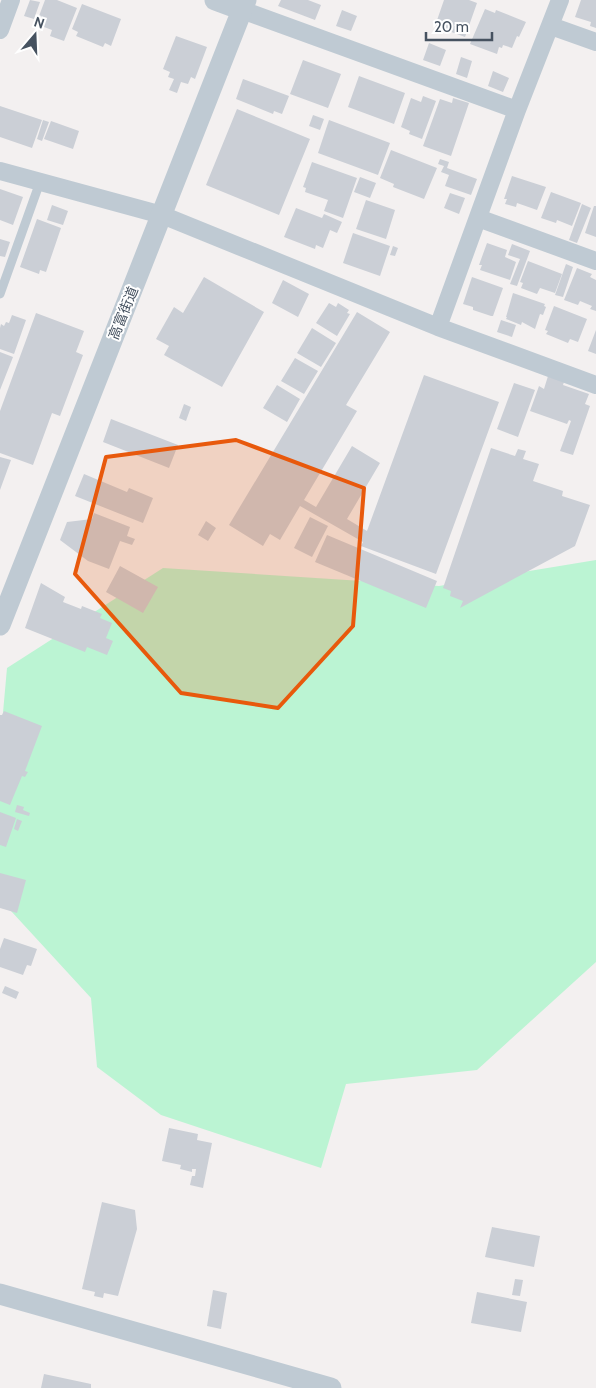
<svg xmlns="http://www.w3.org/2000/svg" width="596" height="1388" font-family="Cabin,'Noto Sans JP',sans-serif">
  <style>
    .green { fill: #bbf4d3 }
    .building { fill: #cbcfd6 }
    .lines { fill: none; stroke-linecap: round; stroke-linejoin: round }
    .service { stroke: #bfcad3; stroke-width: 9 }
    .minor { stroke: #bfcad3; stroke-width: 18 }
    .tertiary { stroke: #bfcad3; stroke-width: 21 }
    .marked { fill: #e8590c; fill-opacity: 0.2; stroke: #e8590c; stroke-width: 4; stroke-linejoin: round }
    .labels { text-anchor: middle; stroke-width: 4; stroke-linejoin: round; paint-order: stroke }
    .street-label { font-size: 14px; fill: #465260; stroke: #fff }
  </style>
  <rect width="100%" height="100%" fill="#f3f0f0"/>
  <path class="green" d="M596 560V962L477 1070 346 1084 321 1168 161 1115 97 1067 91 998 0 899V746L7 668 163 568 439 586Z"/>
  <path class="building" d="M30 0 40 2 34 19 24 16Z
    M45 0H57L77 8 64 41 50 36 52 30 36 24Z
    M281 0H308L321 5 315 20 278 6Z
    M444 0H469L477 3 465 37 435 26Z
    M581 0H596V28L590 26 591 22 575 17Z
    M82 4 121 19 111 46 105 43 103 47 76 36 78 32 72 29Z
    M485 9 495 13 496 10 526 22 519 37 517 36 512 48 503 45 502 48 499 47 497 54 470 44Z
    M342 10 357 16 351 31 336 26Z
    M176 36 207 47 195 79 191 77 188 84 181 82 177 93 169 90 174 79 168 77 170 72 163 69Z
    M429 43 446 50 440 66 423 60Z
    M461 57 472 61 467 78 456 74Z
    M303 60 341 74 328 108 290 94Z
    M493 71 509 78 503 92 488 86Z
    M359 76 405 93 394 124 348 107Z
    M243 79 289 96 282 114 274 111 273 114 236 99Z
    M423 96 436 101 422 139 409 134 410 131 401 127 411 98 421 102Z
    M453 98 469 103 451 156 423 146 440 99 452 103Z
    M0 106 42 120 32 148 0 137Z
    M237 109 310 139 279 215 206 185Z
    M313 115 324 119 320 130 309 126Z
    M43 120 49 122 42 141 37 139Z
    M329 120 390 143 378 175 318 153Z
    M51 121 79 131 73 149 44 139Z
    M391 150 437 168 424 199 393 187 394 184 380 178Z
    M440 159 449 162 447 168 477 179 471 195 445 186 449 175 441 172 444 166 438 164Z
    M312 162 357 178 343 218 324 211 328 200 305 192 306 188 303 187Z
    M512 176 546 187 537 210 517 203 516 207 505 204 507 199H504Z
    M360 177 376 183 370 198 354 192Z
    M0 189 23 197 13 225 0 220Z
    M551 192 581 203 572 226 557 220 556 223 541 218Z
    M450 193 465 198 459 214 444 208Z
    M366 200 395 210 386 239 356 229Z
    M582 204 591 208 577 243 569 240Z
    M52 205 68 211 63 225 47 220Z
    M594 206H596V237L585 233Z
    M296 208 322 218 324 214 342 222 337 233 330 230 323 248 316 245 315 249 284 237Z
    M37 219 61 228 46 272 40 270 39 274 20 267Z
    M353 233 390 246 380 276 343 263Z
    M0 239 10 242 5 257 0 256Z
    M487 243 507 250 505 257 516 262 510 280 480 270 482 265H479Z
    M512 244 530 251 517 286 510 284 520 259 508 255Z
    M393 246 398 248 395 256 390 255Z
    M528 261 562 274 555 293 540 288 537 294 521 288 523 283 520 282Z
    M566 264 573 267 563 297 555 295Z
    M577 268 592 274 590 277 596 280V311L590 309 592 306 580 301 578 305 564 300Z
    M204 277 264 312 222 387 164 355 169 346 156 339 174 307 183 313Z
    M472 277 503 288 493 316H491L473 310V307L463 304Z
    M283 280 309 294 298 317 272 303Z
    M513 293 545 304 544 306 546 307 543 315 540 314 535 329 522 322 521 325 506 319 507 317H506Z
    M329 303 336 307 338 303 349 310 347 313 350 314 337 336 316 323Z
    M554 306 587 319 578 342 570 339 568 343 546 334 548 331 545 330Z
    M357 312 390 332 346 405 357 411 304 500 316 507 352 446 380 463 347 519 367 531 424 375 499 402 436 574 361 546 363 542 300 506 280 540 270 534 263 546 229 525Z
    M36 313 84 331 76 352 83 355 60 416 52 413 33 465 0 453V411Z
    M12 315 26 320 14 354 0 349V328L1 324 4 326 6 322 9 323Z
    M501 320 516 325 512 337 497 332Z
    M312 328 336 343 321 367 297 353Z
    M596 330V354L588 351Z
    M0 352 13 357 0 390Z
    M295 358 318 371 304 394 281 381Z
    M548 376 564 382 563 385 589 394 585 404 590 406 573 455 560 451 571 421 569 420 567 424 530 411 539 386 544 389Z
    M514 383 535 390 518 437 497 429Z
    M277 385 300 399 287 422 263 408Z
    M184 404 191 407 186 421 179 418Z
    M111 419 178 445 169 468 103 442Z
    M491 448 515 456 518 449 526 451 523 459 539 464 533 481 563 491 562 496 590 505 575 546 460 608 463 601 450 596 451 591 443 588Z
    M0 457 11 460 0 490Z
    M84 474 127 492 129 488 153 498 143 523 75 496Z
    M94 513 130 527 127 536 135 539 132 545 120 541 109 569 88 561 60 540 67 522 92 519Z
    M310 517 328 526 312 557 294 548Z
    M206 521 216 528 208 541 198 535Z
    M327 535 437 581 426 608 315 562Z
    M120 566 158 587 143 613 106 592Z
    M41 583 65 597 63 602 81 609 82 606 102 614 100 618 112 623 106 638 113 641 107 655 87 647 85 652 25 628Z
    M4 711 42 726 25 771 28 772 25 777 22 776 10 805 0 801V715H2Z
    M17 805 24 807 23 810 30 813 29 816 15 812Z
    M0 812 16 818 6 847 0 845Z
    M17 819 22 821 18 831 14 829Z
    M0 873 26 880 17 913 0 908Z
    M4 938 37 949 31 966 27 965 23 975 0 967V949Z
    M5 986 19 992 16 999 2 993Z
    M169 1128 198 1134 197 1140 212 1143 203 1188 190 1185 192 1176H195L196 1169H192V1172L180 1169 181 1165 162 1161Z
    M102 1202 135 1210 137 1229 118 1296 104 1293 103 1298 94 1296 95 1292 82 1289Z
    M492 1227 540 1236 534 1267 485 1257Z
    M515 1279 523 1280 520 1296 512 1295Z
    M213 1290 227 1293 221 1329 207 1326Z
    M477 1292 527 1302 521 1332 471 1323Z
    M44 1374 91 1384V1388H41Z"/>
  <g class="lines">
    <path class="service" d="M0 294 40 182"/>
    <path class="minor" d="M242 10 517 110
      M551 26 596 42
      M0 30 11 0
      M0 171 162 215 438 327 596 385
      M478 218 596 261
      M438 327 517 110 560 0"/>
    <path class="tertiary" d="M215 0 242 10
      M0 625 246 0
      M0 1294 331 1388"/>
  </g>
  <path class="marked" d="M236 440 364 488 353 626 278 708 181 693 75 574 106 457Z"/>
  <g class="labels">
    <g class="street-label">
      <text transform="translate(123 313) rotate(-68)" y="5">高富街道</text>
    </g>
  </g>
  <g transform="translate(35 35) rotate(19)" stroke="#ffffff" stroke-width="4" paint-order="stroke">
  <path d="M0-4L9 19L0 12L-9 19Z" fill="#465260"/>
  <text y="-8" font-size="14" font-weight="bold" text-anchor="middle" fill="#465260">N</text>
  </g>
  <path d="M426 32v8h66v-8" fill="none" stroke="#465260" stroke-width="2.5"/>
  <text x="434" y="32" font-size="15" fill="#465260" stroke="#ffffff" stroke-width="4" paint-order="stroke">20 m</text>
</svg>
